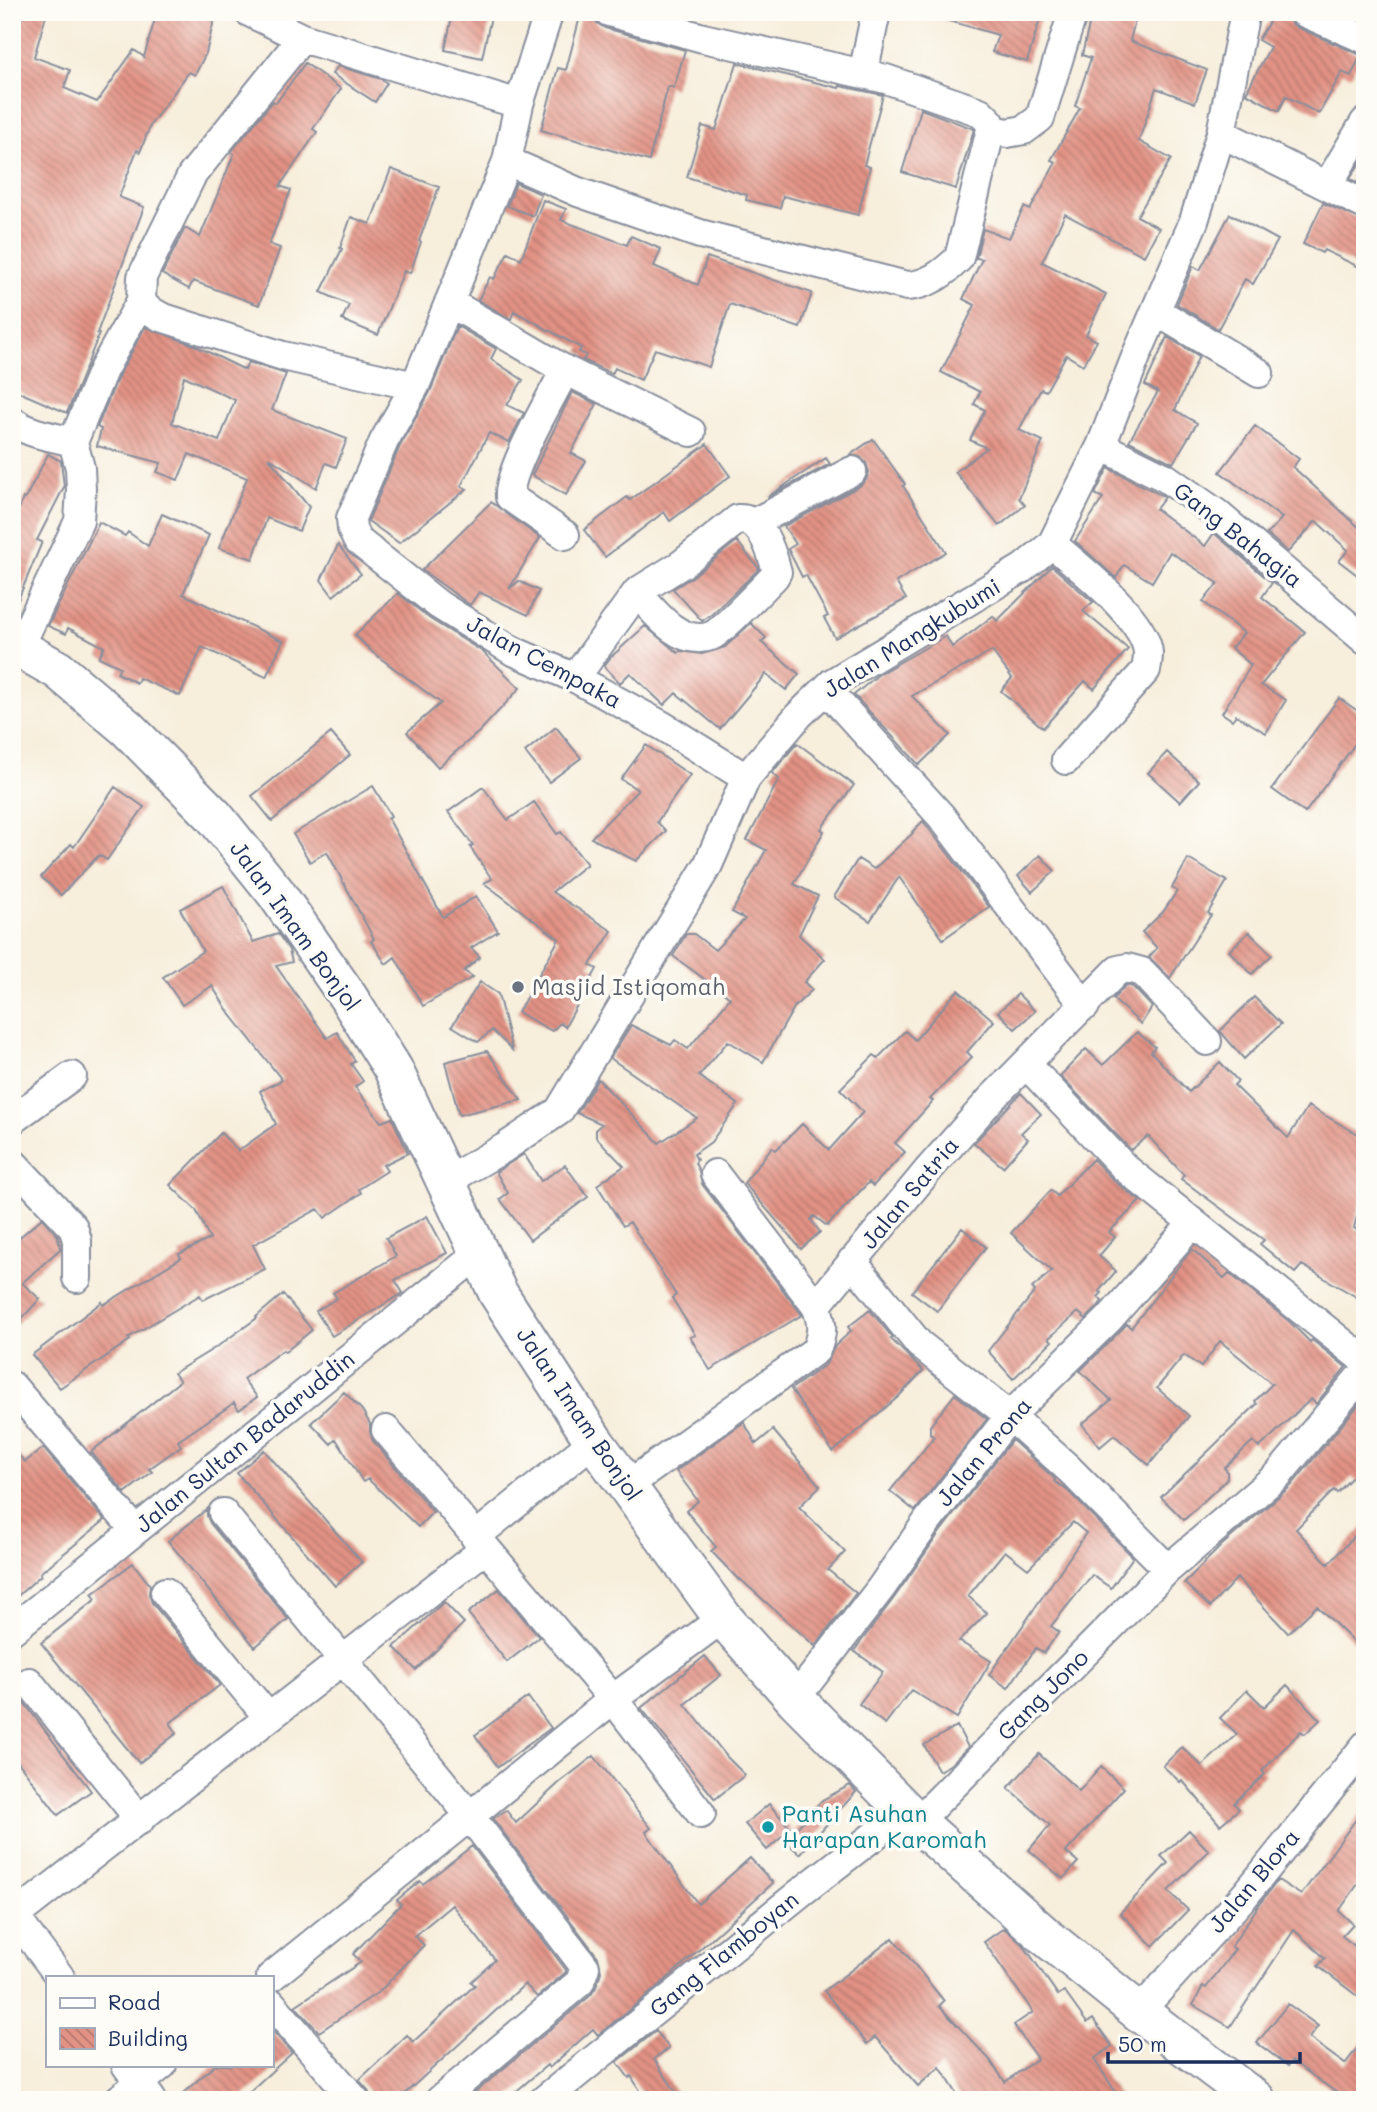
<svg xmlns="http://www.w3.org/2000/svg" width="1377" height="2112" font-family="Mali,sans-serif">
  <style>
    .building { fill: url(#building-back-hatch); fill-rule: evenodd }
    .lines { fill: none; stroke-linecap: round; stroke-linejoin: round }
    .minor-casing { stroke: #898e9c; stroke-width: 32 }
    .highway-casing { stroke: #898e9c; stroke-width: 42 }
    .minor { stroke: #fff; stroke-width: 28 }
    .highway { stroke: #fff; stroke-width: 38 }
    .worship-dot { fill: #6b7280; stroke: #fdfcf7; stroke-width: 2.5 }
    .culture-dot { fill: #0f9aa8; stroke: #fdfcf7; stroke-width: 2.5 }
    .labels { text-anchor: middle; stroke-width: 7; stroke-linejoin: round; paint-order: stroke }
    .street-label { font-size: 23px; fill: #1b2f5e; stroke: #fdfcf7 }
    .worship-label { font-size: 23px; fill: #5b616d; stroke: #fdfcf7; text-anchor: start }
    .culture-label { font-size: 23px; fill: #0d838f; stroke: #fdfcf7; text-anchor: start }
  </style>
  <defs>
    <pattern id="building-back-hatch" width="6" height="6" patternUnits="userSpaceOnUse" patternTransform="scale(1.75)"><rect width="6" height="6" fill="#e29284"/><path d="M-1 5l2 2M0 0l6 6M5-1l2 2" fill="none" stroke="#b6786f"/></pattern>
  </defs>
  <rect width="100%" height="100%" fill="#fdfcf7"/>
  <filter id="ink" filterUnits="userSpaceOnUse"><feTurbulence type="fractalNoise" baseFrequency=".0143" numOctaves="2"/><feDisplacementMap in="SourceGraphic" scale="14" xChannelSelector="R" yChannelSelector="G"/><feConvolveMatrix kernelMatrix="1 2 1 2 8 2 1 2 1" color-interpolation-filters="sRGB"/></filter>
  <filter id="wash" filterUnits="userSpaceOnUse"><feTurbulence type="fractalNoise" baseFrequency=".00686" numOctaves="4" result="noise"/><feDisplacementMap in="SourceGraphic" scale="28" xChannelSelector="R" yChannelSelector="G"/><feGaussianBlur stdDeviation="1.57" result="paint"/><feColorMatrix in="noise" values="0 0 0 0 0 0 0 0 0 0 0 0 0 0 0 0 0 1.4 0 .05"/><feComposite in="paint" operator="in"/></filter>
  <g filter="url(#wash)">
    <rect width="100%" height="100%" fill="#f7eedb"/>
    <g id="blocks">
      <path class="building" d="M12 12H47L34 57 70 70 64 88 97 102 134 50 144 57 157 12H216L206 53 195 75 189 72 151 124 140 152 137 150 119 197 144 207 97 333 99 334 88 362 67 413 12 389Z
        M453 12H492L482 58 445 50Z
        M940 12H1042L1027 62 992 52 998 35 939 18Z
        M1092 12H1137L1130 41 1207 70 1195 103 1156 88 1139 141 1171 159 1137 216 1159 228 1144 256 1065 214 1042 262 1106 294 1086 335 1097 341 1083 365 1066 355 1046 391 1041 389 1019 430 1043 441 1019 498 1025 505 999 526 955 472 987 448 970 440 985 410 974 404 980 392 941 372 975 305 963 299 982 259 976 258 983 229 1009 238 1024 207 1030 210 1056 162 1051 160 1080 108 1075 106 1091 58 1082 55Z
        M1275 12H1287L1289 21 1296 27 1361 55 1351 76 1342 72 1319 114 1286 96 1279 111 1246 93 1270 47 1258 40Z
        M581 13 593 16 597 23 605 28 685 50 674 88 668 86 649 161 541 130 558 68 566 70Z
        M305 63 341 89 313 129 317 132 280 186 291 190 269 244 280 248 259 305 193 281 189 289 162 274 185 228 200 237 234 154 231 152 273 101 276 103Z
        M737 63 839 88 840 86 883 95 864 165 870 167 858 215 783 196 780 208 746 200 747 195 687 177 702 126 716 130Z
        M338 66 381 79 387 83 375 102 332 74Z
        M921 109 974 129 956 189 902 172Z
        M1365 155V186L1350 179Z
        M391 169 439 187 419 241 421 242 410 273 404 271 378 335 342 320 349 305 321 292 342 249 340 248 351 217 370 224Z
        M516 183 541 194 533 216 507 206Z
        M543 200 566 209 561 220 627 245 631 236 661 249 654 266 698 285 707 257 812 293 800 328 730 304 709 367 655 349 641 380 615 368 612 374 583 360 586 355 579 352 581 348 514 311 511 319 478 300 490 277 494 279 508 252 521 259Z
        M1323 203 1365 221V270L1324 250 1322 253 1303 244Z
        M1230 214 1278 240 1253 284 1245 279 1218 329 1177 304 1193 266 1200 270Z
        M457 326 496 349 491 359 523 380 507 405 524 413 509 442 489 433 461 486 467 489 399 543 368 521 399 448 430 392Z
        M145 327 192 344 245 370 248 362 286 374 272 410 347 439 336 467 326 463 316 488 268 457 309 507 299 531 267 518 253 559 219 548 247 478 189 454 178 480 157 472 161 463 97 446 101 429 97 427 118 377ZM184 376 235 400 219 441 172 423Z
        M1167 337 1199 356 1175 410 1197 423 1173 463 1129 441 1158 392 1145 385Z
        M572 392 597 404 571 453 586 461 566 495 532 475Z
        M1255 426 1299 459 1293 467 1363 531 1365 529V581L1339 561 1348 550 1316 521 1288 552 1267 534 1282 518 1220 472Z
        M873 439 905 484 903 486 946 552 896 582 906 599 835 638 824 618 828 616 806 575 802 577 788 549 796 544 784 526 860 486 866 480 869 472 866 463 860 457 850 455Z
        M707 444 730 476 670 521 664 512 605 557 584 530 627 497 630 500Z
        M48 454 61 461 64 487 37 540 42 542 12 614V506L19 509 23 498 25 499Z
        M826 458 830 464 767 497Z
        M1108 468 1165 497 1156 509 1205 546 1214 533 1272 583 1262 597 1305 632 1261 685 1286 700 1266 733 1236 715 1232 720 1222 713 1251 665 1231 648 1244 633 1203 602 1218 583 1170 552 1152 582 1124 565 1116 578 1075 541 1103 498 1095 494Z
        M491 502 540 538 509 589 519 581 539 591 528 615 479 592 470 605 422 570Z
        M162 514 209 535 183 594 283 641 266 677 202 647 180 696 139 678 137 683 117 673 120 667 99 657 104 647 68 628 66 634 48 626 99 522 125 536 128 532 148 546Z
        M737 541 759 569 712 614 702 621 673 589 692 577Z
        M338 545 361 574 333 596 321 580Z
        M1052 566 1093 602 1083 611 1128 649 1094 689 1085 681 1043 728 1001 691 1012 678 992 651 912 696 950 735 919 765 854 695 879 674 946 636 952 647 993 616 997 621Z
        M398 593 430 619 483 652 520 688 480 731 438 767 407 732 441 703 372 652 355 635Z
        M751 623 766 638 761 642 799 674 786 690 766 674 720 729 676 693 664 705 630 673 620 683 604 666 611 657 645 626 678 653 680 651 702 654 725 647Z
        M1339 698 1365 716V730L1305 813 1272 789Z
        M556 727 581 758 549 782 525 752Z
        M331 733 350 755 272 821 252 796Z
        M797 743 854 785 821 829 824 831 794 884 818 896 799 935 825 959 804 982 812 990 795 1006 763 1062 728 1041 699 1076 738 1104 711 1142 694 1154 697 1160 695 1163 699 1171 702 1184 802 1315 710 1370 690 1337 695 1335 672 1298 676 1295 630 1222 623 1226 597 1185 624 1166 596 1137V1129L602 1124 577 1113 598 1079 659 1143 697 1118 610 1058 631 1025 671 1045 675 1040 688 1049 730 998 673 956 686 934H694L715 950 745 919 732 912 766 850 747 840 779 779 772 773Z
        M646 745 690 775 657 822 666 831 636 861 591 838 638 790 621 779Z
        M1167 752 1199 781 1180 802 1148 773Z
        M373 786 391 816 388 818 443 917 476 896 498 931 471 948 480 957 464 971 473 977 423 1006 395 957 386 964 371 941 374 939 327 852 310 862 293 834Z
        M115 787 144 807 107 860 99 855 61 895 41 877 71 844 74 847Z
        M483 787 508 820 534 802 557 834 561 832 587 864 552 892 612 931 590 965 597 969 565 1027 560 1023 552 1031 518 1012 559 939 484 883 492 879 470 847 473 845 448 812Z
        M923 821 989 907 943 939 899 877 870 921 834 897 858 859 874 869 913 833 912 832Z
        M1040 855 1055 871 1032 892 1018 876Z
        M1188 859 1227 881 1208 913 1211 915 1170 978 1149 957 1157 948 1142 932 1163 912 1177 891 1172 888Z
        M223 886 253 942 278 934 289 950 292 962 276 966 327 1038 337 1032 355 1061 351 1064 363 1081 355 1087 381 1122 392 1118 408 1153 383 1165 387 1171 359 1189 361 1193 325 1218 318 1209 253 1245 265 1269 203 1300 200 1295 128 1338 130 1340 60 1388 32 1355 102 1302 103 1305 181 1258 179 1254 210 1239 196 1210 170 1185 221 1133 238 1151 276 1124 260 1091 282 1080 228 1011 212 986 182 1005 163 977 203 951 180 909Z
        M1249 932 1272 955 1252 974 1229 951Z
        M480 982 498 994 512 1050 492 1030 478 1042 452 1026Z
        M1126 985 1133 987 1152 1007 1141 1024 1113 999Z
        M958 990 994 1021 967 1052 972 1057 930 1099 933 1101 895 1143 905 1152 873 1186 869 1182 827 1226 814 1216 811 1220 820 1232 801 1249 744 1183 772 1147 776 1150 802 1124 829 1150 863 1112 840 1089 874 1055 878 1058 905 1031 915 1040Z
        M1018 994 1035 1011 1015 1029 998 1012Z
        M1254 997 1281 1024 1244 1059 1220 1031Z
        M1137 1032 1155 1047 1151 1052 1189 1092 1220 1062 1238 1081 1234 1085 1288 1138 1308 1106 1365 1138V1185L1354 1228 1365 1234V1302L1302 1265 1295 1273 1260 1244 1264 1240 1181 1179 1184 1175 1148 1136 1131 1150 1060 1076 1086 1049 1103 1065Z
        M487 1051 521 1100 459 1115 445 1062Z
        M1021 1093 1041 1114 1021 1133 1028 1139 1003 1167 974 1143Z
        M524 1154 541 1181 565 1165 588 1197 530 1240 500 1199 508 1193 496 1172Z
        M1093 1159 1114 1181 1140 1201 1109 1232 1115 1237 1099 1256 1116 1271 1099 1291 1102 1293 1098 1297 1102 1301 1097 1308 1086 1319 1078 1312 1049 1338 1052 1341 1013 1379 988 1351 1035 1291 1032 1288 1052 1271 1011 1233 1051 1190 1057 1196Z
        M427 1216 447 1253 395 1280 403 1293 332 1336 316 1311 337 1298 333 1293 396 1256 386 1238Z
        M42 1218 58 1236 60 1249 22 1283 40 1299 12 1329V1244Z
        M962 1228 986 1247 937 1311 912 1292Z
        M1192 1249 1224 1278 1229 1273 1290 1322 1310 1342 1312 1340 1346 1367 1316 1404 1311 1399 1259 1448 1253 1441 1224 1468 1227 1471V1479L1184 1520 1161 1497 1257 1404 1255 1401 1272 1384 1220 1341 1201 1367 1184 1355 1157 1388 1189 1416 1149 1465 1114 1435 1100 1447 1082 1424 1111 1400 1080 1371 1127 1324 1131 1328Z
        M283 1294 312 1330 285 1352 283 1350 243 1379 257 1397 239 1410 234 1403 178 1441 181 1446 149 1469 152 1472 125 1493 91 1452 180 1381 174 1373 218 1346 257 1318 256 1317Z
        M870 1310 893 1338 891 1339 923 1371 898 1397 833 1452 791 1389 826 1364 835 1346 851 1331 848 1327Z
        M344 1392 362 1410 370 1424V1432L373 1441 433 1512 418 1527 368 1479 363 1482 336 1439 331 1444 311 1423Z
        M955 1394 987 1419 915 1511 890 1491 934 1437 930 1434V1426Z
        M1365 1397V1489L1352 1477 1337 1493 1334 1490 1296 1529 1328 1564 1365 1525V1631L1354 1642 1317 1606 1288 1633 1237 1578 1210 1607 1184 1583 1222 1545 1291 1486Z
        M744 1422 756 1444 773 1430 820 1486 799 1507 845 1552 828 1570 856 1593 815 1646 740 1579 739 1580 711 1551 716 1547 686 1511 698 1501 676 1471Z
        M1012 1440 1055 1479 1054 1481 1068 1491 1133 1557 1111 1588 1092 1575 1051 1626 1059 1632 1044 1653 1036 1648 1008 1688 989 1675 1086 1533 1073 1522 1028 1569 1005 1551 968 1596 987 1613 959 1641 991 1661 957 1718 911 1690 885 1724 859 1704 883 1672 854 1651 894 1598 940 1532Z
        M43 1448 105 1520 40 1573 41 1575 12 1601V1449L25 1462Z
        M264 1450 362 1562 335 1586 237 1473Z
        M207 1509V1516L210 1523 288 1619 255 1647 168 1541Z
        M133 1563 150 1585 149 1594 152 1603 220 1685 170 1723 177 1733 139 1763 41 1643 96 1599 92 1594Z
        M499 1589 539 1637 507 1662 468 1613Z
        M444 1602 464 1623 416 1670 394 1647Z
        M705 1656 721 1675 685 1704 728 1758 745 1775 715 1799 641 1708Z
        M12 1684 16 1692 91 1791 58 1815 12 1754Z
        M1287 1685 1320 1720 1305 1734 1301 1731 1262 1771 1265 1774 1234 1803 1239 1809 1220 1825 1182 1780 1180 1782 1163 1766 1182 1747 1202 1766 1237 1734 1220 1718 1247 1690 1264 1707Z
        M528 1697 551 1728 498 1767 475 1735Z
        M957 1726 968 1747 950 1765 939 1771 924 1745Z
        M1039 1754 1079 1791 1101 1767 1124 1788 1066 1852 1078 1862 1063 1879 1029 1850 1050 1825 1008 1788Z
        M594 1756 651 1828 646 1832 698 1904 750 1858 773 1883 659 1986 598 2035 593 2029 549 2068 547 2065 506 2100H466L591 1995 596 1987 601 1972 598 1957 493 1819 506 1810 516 1823 559 1783Z
        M850 1785 856 1792 800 1854 785 1841 822 1800Z
        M769 1804 791 1829 767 1850 745 1824Z
        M1365 1807V1874L1339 1911 1353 1924 1342 1936 1365 1954V2002L1318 1966 1325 1958 1294 1930 1230 2027 1193 2005 1203 1986 1206 1988 1235 1949 1231 1947 1258 1906 1278 1880 1301 1895Z
        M1189 1830 1209 1851 1168 1891 1188 1910 1153 1946 1120 1913 1168 1863 1161 1856Z
        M472 1846 566 1970V1972L537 1997 525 1984 398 2100H371L368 2090 359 2080 407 2035 413 2042 475 1985 471 1982 495 1960 452 1905 414 1936 424 1945 380 1991 319 2032 295 2006 361 1962 353 1954 401 1904 397 1900 420 1881 423 1884Z
        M1004 1928 1024 1946 1058 1995 1064 1991 1087 2023 1093 2019 1112 2046 1094 2059 1121 2100H961L940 2067 918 2086 875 2037 867 2044 824 1991 893 1938 944 2001 939 2006 990 2060 1005 2082 1037 2059 1014 2025 1033 2012 984 1942Z
        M1288 2004 1318 2026 1309 2038 1345 2064 1365 2038V2100H1347L1292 2061 1288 2066 1257 2043Z
        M271 2029 292 2053 240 2100H175L215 2065H271Z
        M656 2031 669 2048 654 2059 681 2100H646L631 2076 629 2078 617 2062Z"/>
    </g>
  </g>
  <g filter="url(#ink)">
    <use href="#blocks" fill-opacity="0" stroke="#898e9c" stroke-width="2"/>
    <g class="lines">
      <defs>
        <path id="minor" d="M249 12 302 38 519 104
          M549 12 519 104 507 161 415 386 384 441 351 518 352 529 357 540 439 605 511 650 575 678 663 726 746 778
          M1303 12 1365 39
          M302 38 192 175 142 277 141 301 147 309 161 317 283 356 415 386
          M863 74 876 12
          M991 129 1007 133 1024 130 1040 118 1073 12
          M1221 133 1365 205
          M507 161 578 192 700 234 907 286C928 285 944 273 959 258L991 129 990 122 980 112 886 79 703 38 609 12
          M1327 186 1365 122
          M449 302 565 370 691 432
          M1156 311 1259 373
          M12 421C31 435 52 436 73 442
          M73 442 103 370 141 301
          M1101 446 1166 478 1216 513 1365 640
          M754 523 852 471
          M565 535 510 497C507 471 552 397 565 370
          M1052 544C1078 566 1146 619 1148 653 1148 659 1147 665 1146 670L1066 760
          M19 648 79 521 81 490 80 468 73 442
          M575 678 637 592C654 612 680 647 711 636 720 633 764 587 774 577L777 572C772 553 762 517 738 519L682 564 637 592
          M826 689 941 816 1085 1006
          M1026 1064 1125 1168 1365 1361
          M12 1120 72 1076
          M12 1162 73 1227 77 1240V1278
          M715 1174 816 1306
          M445 1182 504 1148 559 1111 708 865 746 778 799 715 832 683 1023 568 1052 544 1101 446 1137 354 1194 221 1221 133 1245 12
          M852 1261 919 1344 1010 1416 1069 1469 1168 1569
          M12 1386 135 1530
          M386 1430 613 1699 470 1816 585 1967 580 1982 440 2100
          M628 1485 816 1350C823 1333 823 1323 816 1306L930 1168 992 1098 1118 970 1127 968 1142 972 1207 1041
          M223 1513 470 1816 271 1977
          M475 1537 594 1441
          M165 1592 268 1717
          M12 1630 478 1254
          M29 1682 140 1820
          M795 1699 881 1588 927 1522 1010 1416 1109 1319 1193 1223
          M701 1814 613 1699 723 1618
          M917 1822 1168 1569 1278 1475 1365 1371
          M12 1913 60 1977
          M12 1918 485 1549
          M271 2003 355 2100
          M1139 2012 1246 1894 1365 1746
          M126 2065 152 2100
          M118 2100 162 2065
          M544 2100 800 1893 906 1811"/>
        <path id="highway" d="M12 644 58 670 127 728 214 816 276 893 348 997 393 1069 498 1293 594 1441 723 1618 795 1699 917 1822 1045 1936 1139 2012 1256 2100"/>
      </defs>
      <use href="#minor" class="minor-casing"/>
      <use href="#highway" class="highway-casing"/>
      <use href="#minor" class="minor"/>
      <use href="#highway" class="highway"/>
    </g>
  </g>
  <circle class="worship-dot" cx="518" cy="987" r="7"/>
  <circle class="culture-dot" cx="768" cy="1827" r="7"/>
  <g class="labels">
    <g class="street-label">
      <text transform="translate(1238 535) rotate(38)" y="8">Gang Bahagia</text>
      <text transform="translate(912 638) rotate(-32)" y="8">Jalan Mangkubumi</text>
      <text transform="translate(544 662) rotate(28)" y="8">Jalan Cempaka</text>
      <text transform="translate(295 926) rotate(54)" y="8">Jalan Imam Bonjol</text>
      <text transform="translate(910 1193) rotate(-50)" y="8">Jalan Satria</text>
      <text transform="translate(579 1414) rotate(56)" y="8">Jalan Imam Bonjol</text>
      <text transform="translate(245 1442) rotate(-39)" y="8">Jalan Sultan Badaruddin</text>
      <text transform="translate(984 1452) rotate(-50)" y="8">Jalan Prona</text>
      <text transform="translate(1043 1695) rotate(-45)" y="8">Gang Jono</text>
      <text transform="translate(1254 1881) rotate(-50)" y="8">Jalan Blora</text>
      <text transform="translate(724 1954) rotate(-39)" y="8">Gang Flamboyan</text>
    </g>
    <g class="worship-label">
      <text x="532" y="995">Masjid Istiqomah</text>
    </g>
    <g class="culture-label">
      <text x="782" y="1822">Panti Asuhan<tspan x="782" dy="26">Harapan Karomah</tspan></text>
    </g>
  </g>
  <rect width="1377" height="2112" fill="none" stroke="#fdfcf7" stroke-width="42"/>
  <rect x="46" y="1976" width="228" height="91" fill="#fdfcf7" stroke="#a3aaba" stroke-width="2"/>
  <rect x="60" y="1998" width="35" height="10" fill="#ffffff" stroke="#a3aaba" stroke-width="2"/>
  <text x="108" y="2010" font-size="21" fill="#1b2f5e">Road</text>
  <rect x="60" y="2028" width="35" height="21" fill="url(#building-back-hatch)" stroke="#a3aaba" stroke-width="2"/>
  <text x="108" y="2046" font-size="21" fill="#1b2f5e">Building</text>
  <path d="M1108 2052v10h192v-10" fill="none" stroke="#1b2f5e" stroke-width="3.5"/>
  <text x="1118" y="2052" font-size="21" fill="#1b2f5e" stroke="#fdfcf7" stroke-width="5" paint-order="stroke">50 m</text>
</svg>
